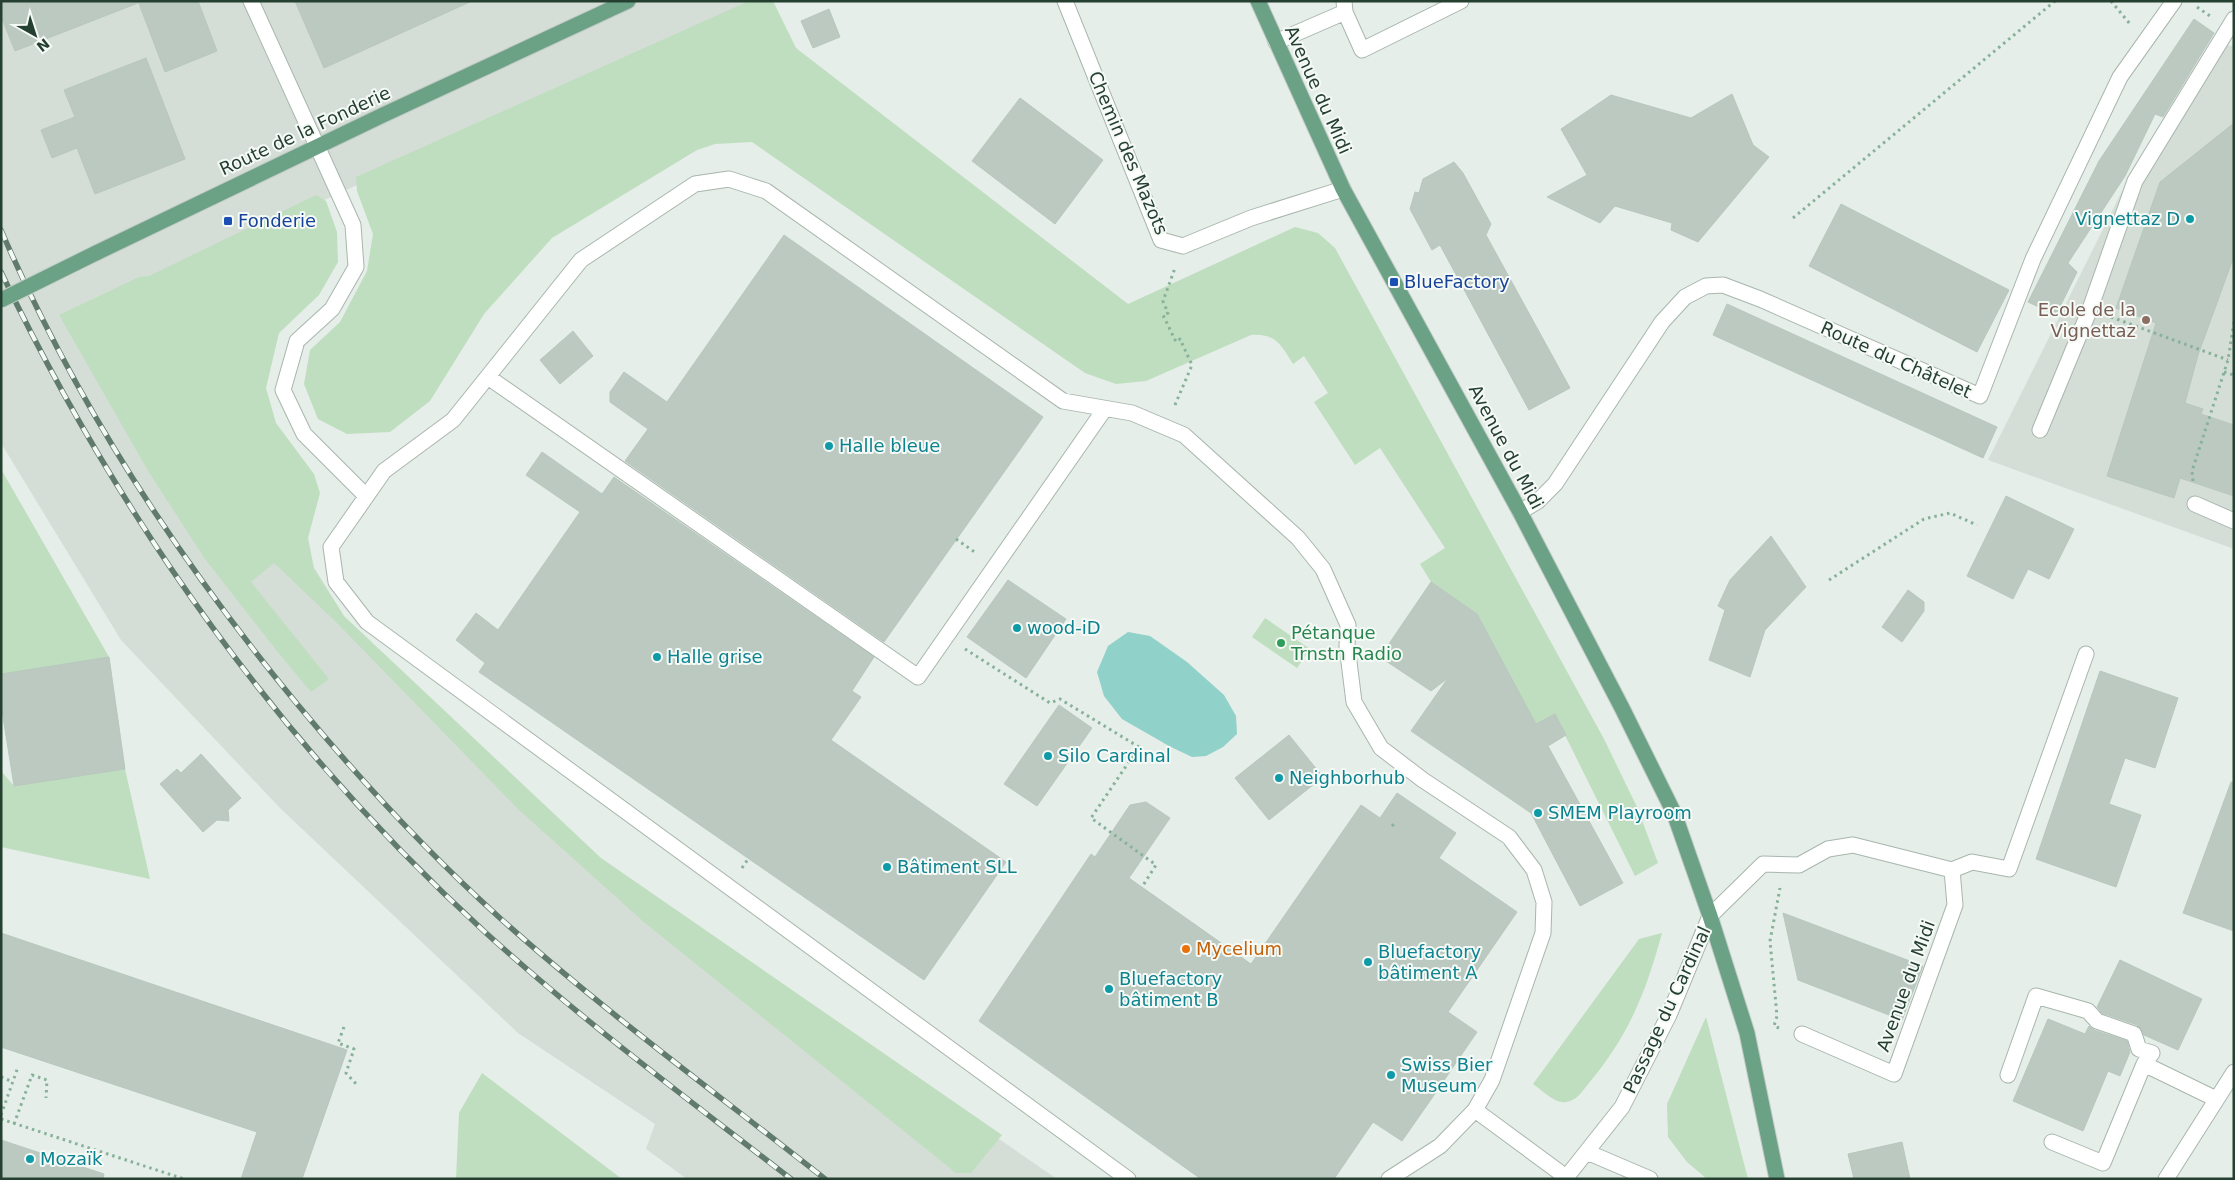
<svg xmlns="http://www.w3.org/2000/svg" width="2235" height="1180" font-family="'DejaVu Sans',sans-serif">
  <style>
    .built { fill: #d4ded6 }
    .green { fill: #bfdebf }
    .water { fill: #90d1c9 }
    .building { fill: #bbc9c0; stroke: #b8c8bd }
    .lines { fill: none; stroke-linecap: round; stroke-linejoin: round }
    .minor-casing { stroke: #a8b6ad; stroke-width: 17 }
    .major-casing { stroke: #c2cac5; stroke-width: 17 }
    .path { stroke: #87b198; stroke-width: 3; stroke-dasharray: 2.5 4; stroke-linecap: butt }
    .minor { stroke: #fff; stroke-width: 15 }
    .major { stroke: #6ba285; stroke-width: 15 }
    .rail-casing { stroke: #607b6c; stroke-width: 5.5 }
    .rail { stroke: #f6faf7; stroke-width: 4; stroke-dasharray: 11; stroke-linecap: butt }
    .major-bridge-casing { stroke: #c2cac5; stroke-width: 17; stroke-linecap: butt }
    .major-bridge { stroke: #6ba285; stroke-width: 15 }
    .culture-dot { fill: #0f9aa8; stroke: #f6faf7; stroke-width: 2 }
    .transit-dot { fill: #1a4fb4; stroke: #f6faf7; stroke-width: 2 }
    .education-dot { fill: #8d6e63; stroke: #f6faf7; stroke-width: 2 }
    .leisure-dot { fill: #2e9e5b; stroke: #f6faf7; stroke-width: 2 }
    .food-dot { fill: #e8710a; stroke: #f6faf7; stroke-width: 2 }
    .labels { text-anchor: middle; stroke-width: 4; stroke-linejoin: round; paint-order: stroke }
    .street-label { font-size: 18px; fill: #254031; stroke: #f6faf7 }
    .culture-label { font-size: 18px; fill: #0d838f; stroke: #f6faf7; text-anchor: start }
    .transit-label { font-size: 18px; fill: #164399; stroke: #f6faf7; text-anchor: start }
    .education-label { font-size: 18px; fill: #785e54; stroke: #f6faf7; text-anchor: end }
    .leisure-label { font-size: 18px; fill: #27864d; stroke: #f6faf7; text-anchor: start }
    .food-label { font-size: 18px; fill: #c56008; stroke: #f6faf7; text-anchor: start }
  </style>
  <rect width="100%" height="100%" fill="#e5eee8"/>
  <path class="built" d="M1 1H760L103 301 204 490 598 862 1057 1179H687L646 1149 655 1124 518 1033 280 808 121 640 1 443Z
    M2214 43 2232 46 2234 44V549L1988 460 2127 181Z"/>
  <path class="green" d="M749 1H773L796 48 1128 304 1295 227 1318 233 1335 248 1604 739 1637 807 1658 863 1635 876 1555 715 1536 724 1477 614 1431 582 1420 564 1445 548 1380 448 1355 465 1314 402 1328 393 1304 356 1293 364C1281 345 1276 333 1251 335L1146 381 1116 384 1085 373 752 142 715 144 697 150 552 238 484 314 430 401 390 432 347 434 318 419 304 384 310 350 340 322 367 271 373 234 357 191 356 177Z
    M316 195 326 201 337 232 338 262 319 295 279 333 266 388 276 423 314 474 320 493 308 538 314 568 344 616 601 858 1002 1135 971 1173H956L645 923 518 809 336 622 274 563 251 582 329 679 311 692 277 651 205 559 148 471 59 315 139 277 149 276Z
    M1 469 109 657 1 674Z
    M1265 618 1310 649 1297 668 1252 637Z
    M125 769 150 879 1 847V771L14 786Z
    M1662 933C1646 992 1629 1035 1589 1083 1583 1090 1577 1101 1566 1102 1555 1104 1542 1090 1533 1084L1639 939Z
    M1706 1017 1748 1179H1707L1687 1162 1668 1137 1667 1104Z
    M482 1073 622 1179H456L459 1113Z"/>
  <path class="water" d="M1128 632 1150 636 1187 662 1224 695 1236 716 1237 734 1223 747 1206 756 1192 757 1169 746 1122 719 1104 696 1097 672 1108 646Z"/>
  <path class="building" d="M1 1H138V3L15 51 1 16Z
    M138 1H198L217 51 165 72Z
    M295 1H472L324 68Z
    M829 9 840 37 813 48 801 21Z
    M2194 19 2214 33 2163 117 2155 114 2125 176 2068 263 2077 272 2056 315 2028 302 2099 161Z
    M146 58 185 159 95 194 77 148 52 158 41 130 75 117 64 90Z
    M1732 94 1753 145 1769 157 1698 242 1671 230 1672 223 1615 206 1600 223 1547 197 1587 175 1561 129 1611 95 1691 118Z
    M1020 98 1103 160 1055 224 972 161Z
    M2234 123V256L2198 355 2185 403 2203 409 2201 414 2234 425V496L2180 478 2174 498 2107 476 2156 323 2116 308 2160 182Z
    M1454 162 1463 173 1491 224 1486 235 1570 388 1529 410 1440 245 1432 250 1410 209 1415 192 1419 193 1423 179Z
    M1841 204 2009 290 1977 352 1809 266Z
    M784 235 1043 417 884 642 625 461 648 429 610 402V392L624 372 667 402Z
    M1727 304 1997 427 1983 458 1713 335Z
    M573 331 593 356 560 384 540 360Z
    M542 452 602 494 614 477 874 657 852 691 861 697 831 740 1006 862 924 980 479 672 485 663 456 640 476 613 498 630 580 512 526 475Z
    M2006 496 2074 529 2049 579 2028 569 2013 599 1967 576Z
    M1771 536 1806 587 1765 630 1750 677 1709 660 1725 610 1718 606 1730 580Z
    M1008 580 1066 619 1026 678 967 637Z
    M1431 582 1477 614 1536 724 1555 714 1566 735 1548 746 1623 883 1580 906 1531 813 1411 731 1448 678 1431 691 1380 657Z
    M1908 590 1924 602V611L1902 642 1882 627Z
    M109 657 125 769 14 786 1 704V674Z
    M2100 671 2178 698 2155 768 2125 758 2109 804 2141 815 2116 887 2036 859Z
    M1059 705 1092 728 1037 806 1004 784Z
    M1289 735 1323 777 1269 820 1235 778Z
    M201 754 241 798 228 810 229 821 217 820 203 832 160 784 177 769 181 773Z
    M2231 782 2234 783V931L2183 913Z
    M1397 793 1456 833 1439 858 1517 912 1448 1012 1477 1032 1432 1098 1402 1141 1373 1122 1334 1179H1201L979 1021 1091 854 1095 857 1130 805 1146 802 1170 818 1129 878 1251 964 1361 805 1380 818Z
    M1783 913 1923 966 1902 1020 1798 980Z
    M1 933 347 1050 302 1179H241L257 1132 1 1047Z
    M2120 960 2202 999 2178 1050 2144 1035 2137 1025 2102 1013 2097 1007Z
    M2048 1019 2085 1034 2089 1026 2094 1030 2127 1041 2130 1052 2120 1076 2108 1071 2083 1131 2013 1101Z
    M1 1140 104 1174 103 1179H1Z
    M1902 1142 1910 1179H1854L1848 1154Z"/>
  <g class="lines">
    <defs>
      <path id="minor" d="M251 1 353 225 356 267 332 309 297 341 283 390 304 434 365 495
        M1065 1 1161 240 1183 246 1251 218 1343 189
        M1344 1 1345 12 1362 50 1461 1
        M1276 42 1345 12
        M488 377 918 677 1104 410
        M2040 430 2090 309 2135 181 2234 19
        M2195 504 2234 521
        M1520 512 1538 501 1555 484 1662 322 1685 297 1706 286 1723 285 1760 299 1980 396 2033 259 2120 77 2174 1
        M1802 1034 1894 1074 1955 905 1952 870 1972 862 2009 869 2086 654
        M2008 1075 2036 996 2088 1011 2097 1021 2134 1034 2139 1049 2152 1053 2144 1064
        M2052 1142 2103 1163 2144 1064 2216 1099
        M1587 1152 1650 1179
        M1128 1179 367 622 336 582 331 547 384 471 453 420 581 260 695 184 729 179 766 191 1063 401 1132 413 1184 435 1298 538 1323 569 1348 625 1347 646 1354 702 1381 748 1423 780 1509 837 1534 870 1544 902 1543 933 1492 1080 1475 1110 1566 1177
        M1389 1179 1440 1146 1475 1110
        M1565 1179 1622 1107 1669 1015 1710 916 1763 864 1799 865 1828 849 1853 845 1952 870
        M2166 1179 2234 1072"/>
      <path id="major" d="M1258 1 1343 189 1520 512 1622 708 1674 813 1710 916 1747 1033 1777 1179
        M96 253 383 115 628 1"/>
    </defs>
    <use href="#minor" class="minor-casing"/>
    <use href="#major" class="major-casing"/>
    <path class="path" d="M2111 1 2130 24
      M2197 7 2210 16
      M1793 218 2055 1
      M2111 317 2228 360
      M2224 372 2234 375
      M1175 405 1192 365 1180 339 1176 342 1163 315 1168 313 1163 301 1175 268
      M2193 481 2192 471 2228 360 2234 322
      M956 539 976 553
      M1829 580 1924 519 1950 513 1977 525
      M965 649 1050 703 1060 699 1139 747 1091 818 1156 865 1142 887
      M1392 826 1396 822
      M742 868 748 859
      M344 1027 338 1043 354 1049 346 1073 358 1086
      M1779 1028 1774 1026 1777 1016 1770 941 1780 888
      M1 1077 13 1082
      M1 1115 18 1067
      M1 1119 184 1179
      M14 1124 32 1075 47 1080 46 1098"/>
    <use href="#minor" class="minor"/>
    <use href="#major" class="major"/>
    <defs>
      <path id="rail" d="M1 230C75 402 179 561 298 705 361 781 428 853 501 919 604 1011 716 1093 825 1179
        M1 272C120 521 282 747 486 933 583 1021 688 1099 791 1179"/>
    </defs>
    <use href="#rail" class="rail-casing"/>
    <use href="#rail" class="rail"/>
    <defs>
      <path id="major-bridge" d="M1 300 96 253"/>
    </defs>
    <use href="#major-bridge" class="major-bridge-casing"/>
    <use href="#major-bridge" class="major-bridge"/>
  </g>
  <g class="culture-dot">
    <circle cx="2190" cy="219" r="5"/>
    <circle cx="829" cy="446" r="5"/>
    <circle cx="1017" cy="628" r="5"/>
    <circle cx="657" cy="657" r="5"/>
    <circle cx="1048" cy="756" r="5"/>
    <circle cx="1279" cy="778" r="5"/>
    <circle cx="1538" cy="813" r="5"/>
    <circle cx="887" cy="867" r="5"/>
    <circle cx="1368" cy="962" r="5"/>
    <circle cx="1109" cy="989" r="5"/>
    <circle cx="1391" cy="1075" r="5"/>
    <circle cx="30" cy="1159" r="5"/>
  </g>
  <g class="transit-dot">
    <rect x="223" y="216" width="10" height="10" rx="2.5"/>
    <rect x="1389" y="277" width="10" height="10" rx="2.5"/>
  </g>
  <circle class="education-dot" cx="2146" cy="320" r="5"/>
  <circle class="leisure-dot" cx="1281" cy="643" r="5"/>
  <circle class="food-dot" cx="1186" cy="949" r="5"/>
  <g class="labels">
    <g class="street-label">
      <text transform="translate(1318 90) rotate(66)" y="6">Avenue du Midi</text>
      <text transform="translate(305 131) rotate(-25)" y="6">Route de la Fonderie</text>
      <text transform="translate(1128 153) rotate(67)" y="6">Chemin des Mazots</text>
      <text transform="translate(1896 360) rotate(24)" y="6">Route du Châtelet</text>
      <text transform="translate(1506 447) rotate(62)" y="6">Avenue du Midi</text>
      <text transform="translate(1906 986) rotate(-70)" y="6">Avenue du Midi</text>
      <text transform="translate(1667 1010) rotate(-65)" y="6">Passage du Cardinal</text>
    </g>
    <g class="culture-label">
      <text x="2180" y="225" text-anchor="end">Vignettaz D</text>
      <text x="839" y="452">Halle bleue</text>
      <text x="1027" y="634">wood-iD</text>
      <text x="667" y="663">Halle grise</text>
      <text x="1058" y="762">Silo Cardinal</text>
      <text x="1289" y="784">Neighborhub</text>
      <text x="1548" y="819">SMEM Playroom</text>
      <text x="897" y="873">Bâtiment SLL</text>
      <text x="1378" y="958">Bluefactory<tspan x="1378" dy="21">bâtiment A</tspan></text>
      <text x="1119" y="985">Bluefactory<tspan x="1119" dy="21">bâtiment B</tspan></text>
      <text x="1401" y="1071">Swiss Bier<tspan x="1401" dy="21">Museum</tspan></text>
      <text x="40" y="1165">Mozaïk</text>
    </g>
    <g class="transit-label">
      <text x="238" y="227">Fonderie</text>
      <text x="1404" y="288">BlueFactory</text>
    </g>
    <g class="education-label">
      <text x="2136" y="316">Ecole de la<tspan x="2136" dy="21">Vignettaz</tspan></text>
    </g>
    <g class="leisure-label">
      <text x="1291" y="639">Pétanque<tspan x="1291" dy="21">Trnstn Radio</tspan></text>
    </g>
    <g class="food-label">
      <text x="1196" y="955">Mycelium</text>
    </g>
  </g>
  <rect width="2235" height="1180" fill="none" stroke="#254031" stroke-width="5"/>
  <g transform="translate(35 35) rotate(141)" stroke="#f6faf7" stroke-width="4" paint-order="stroke">
  <path d="M0-4L9 19L0 12L-9 19Z" fill="#254031"/>
  <text y="-8" font-size="14" font-weight="bold" text-anchor="middle" fill="#254031">N</text>
  </g>
</svg>
